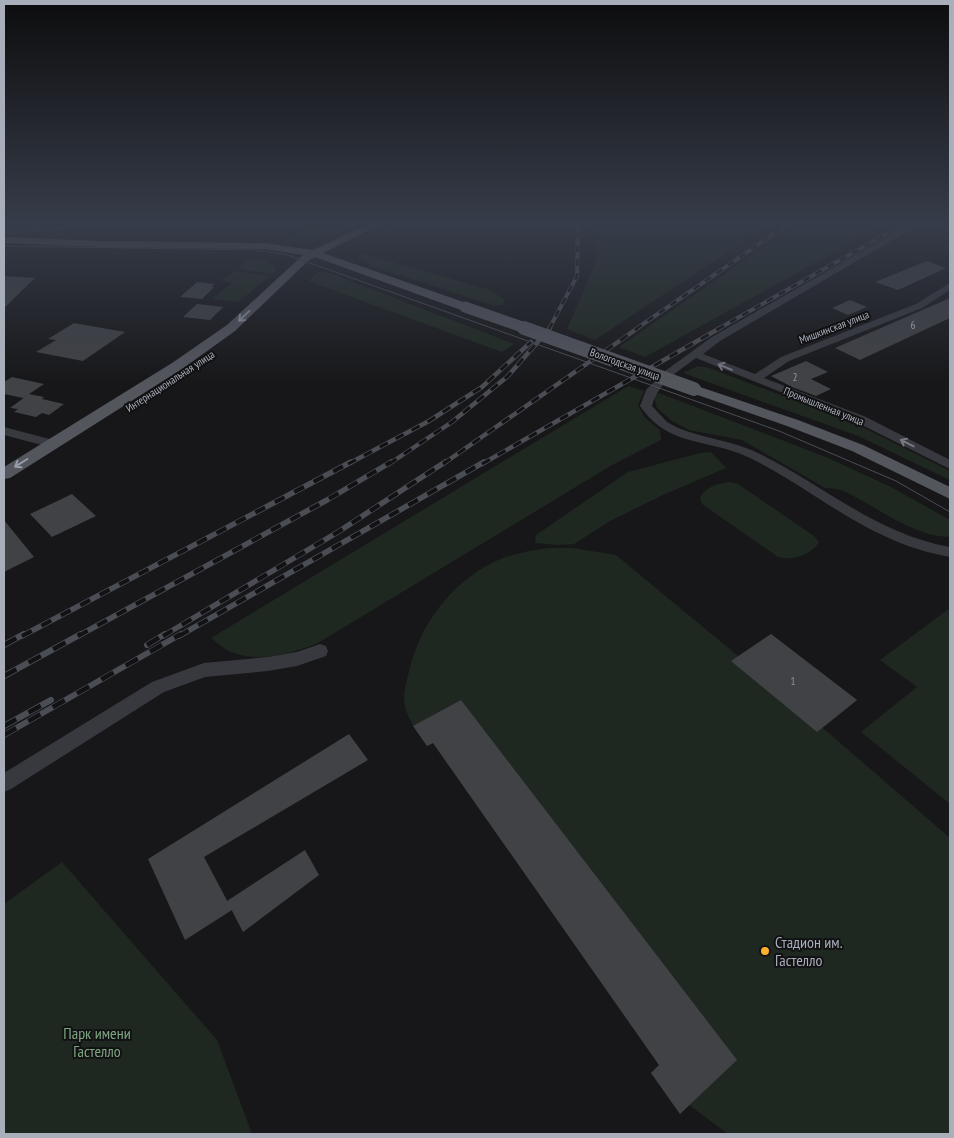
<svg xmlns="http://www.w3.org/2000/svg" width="954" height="1138" font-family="'PT Sans Narrow',sans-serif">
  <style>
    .green { fill: #1f2820 }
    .building { fill: #414246 }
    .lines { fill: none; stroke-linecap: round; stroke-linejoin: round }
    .minor { fill: #38393f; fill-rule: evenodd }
    .major { fill: #54565e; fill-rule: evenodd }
    .tram { stroke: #4b4d54; stroke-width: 1 }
    .rail-far3-casing { stroke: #4b4d54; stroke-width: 4 }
    .rail-far2-casing { stroke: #4b4d54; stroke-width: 4.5 }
    .rail-far1-casing { stroke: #4b4d54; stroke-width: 5.5 }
    .rail-casing { stroke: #4b4d54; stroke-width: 6 }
    .rail-far3 { stroke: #121214; stroke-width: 2.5; stroke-dasharray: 7; stroke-linecap: butt }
    .rail-far2 { stroke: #121214; stroke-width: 3; stroke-dasharray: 9; stroke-linecap: butt }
    .rail-far1 { stroke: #121214; stroke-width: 4; stroke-dasharray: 11; stroke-linecap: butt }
    .rail { stroke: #121214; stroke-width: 4.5; stroke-dasharray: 14; stroke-linecap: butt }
    .major-bridge-far1 { stroke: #54565e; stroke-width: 11 }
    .major-bridge { stroke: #54565e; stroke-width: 14 }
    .oneway { stroke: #979ca8 }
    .oneway2 { stroke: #767983 }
    .poi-dot { fill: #fdb02c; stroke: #121214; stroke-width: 2 }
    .labels { text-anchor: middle; stroke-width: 4; stroke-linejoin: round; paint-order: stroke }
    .number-label { font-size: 11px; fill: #8e939d }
    .far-street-label { font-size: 11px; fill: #a8aeba; stroke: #121214 }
    .near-poi-label { font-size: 16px; fill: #a8aeba; stroke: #121214; text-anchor: start }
    .near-park-label { font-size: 16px; fill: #7ea680; stroke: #121214 }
  </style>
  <rect width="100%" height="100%" fill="#171719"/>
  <path class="green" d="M311 224H360C337 235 311 248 285 241L286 236 304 230Z
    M393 224H413L360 241 359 240Z
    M593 224H770L595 340 567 329 597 260Z
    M797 224H885L645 357 619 347Z
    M361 253 490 290 505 300C503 306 498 305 493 305L370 266 359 257Z
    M252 258 266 261 276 268 273 274 237 269Z
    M234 271 270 276 238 302 212 299 232 283 220 281Z
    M319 272H327L514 344 502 352 308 281Z
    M698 366 709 368 850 421 950 471V480L858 436 683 373Z
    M628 386 644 391 638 405 645 418 660 430 661 440 612 465 318 643C293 653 261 663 234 653 226 651 218 643 211 638Z
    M659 393 826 457 889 486 950 520V537C919 536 894 519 868 504 853 496 842 487 825 488L742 440 689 430 672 421 657 408 654 396Z
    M711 452 726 468 663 495 610 521 574 544 559 545 535 543 536 535 628 472 700 453Z
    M730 482 738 484 814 536 819 542C811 555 792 561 778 557L702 504 700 498C705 487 719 483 730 482Z
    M548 548H573L616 555 738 656 771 634 857 700 823 728 950 838V1134H728L689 1105 680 1114 651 1073 659 1065 433 743 427 746C419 734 408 721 405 706 402 696 407 679 410 668 421 621 457 576 503 558 518 553 533 550 548 548Z
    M950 608V804L861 732 917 687 880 660Z
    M62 862 217 1040 252 1134H4V904Z"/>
  <path class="building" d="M927 261 946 268 898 290 875 282Z
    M4 276 35 278 4 308Z
    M197 282 215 284 211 287H214L202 299 180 297Z
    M950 298V318L860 360 835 348Z
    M850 300 867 307 848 315 832 308Z
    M197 304 223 307 210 320 183 317Z
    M74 323 125 332 83 361 36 352 56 340 48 339Z
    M806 361 828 372 811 379 831 389 816 396 792 387 771 376Z
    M12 377 44 384 23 398 4 394V382Z
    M29 394 44 397 42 399 64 404 49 415 42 413 36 417 14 412 18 409 10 408Z
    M72 494 96 516 52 537 30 514Z
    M4 520 34 557 4 572Z
    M771 634 857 700 817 732 731 661Z
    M461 700 737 1060 680 1114 651 1073 659 1065 433 743 427 746 413 726Z
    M349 734 368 760 204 857 232 910 185 940 148 859Z
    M305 850 319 875 243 932 227 901Z"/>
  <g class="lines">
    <path class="minor" d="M81 224H115L111 226 4 235V231Z
      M910 224H920L720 341 703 354 755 374 781 357 916 304 950 283V290L922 308 789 361 764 378 866 417 950 460V469L858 423 696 358C677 372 658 383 652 406L667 422 678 428C706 439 736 441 762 455 826 487 877 534 950 547V557C867 542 822 494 750 458 709 438 669 448 640 406L646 390 665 371 712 337Z
      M4 427 57 441 59 444 53 448 4 435Z
      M320 644 326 646 328 651 326 656 297 666 268 671 205 677 164 692 11 789 4 792V773L152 682 204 663 268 657 297 652Z"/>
    <path class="major" d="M368 224H381L323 253 469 304 471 307 469 310H461L315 257 309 260 235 331 182 369 10 478 4 479V467L172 363 227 325 303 255 264 249 101 247 4 243V237L101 241 264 243 313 250Z
      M694 385 798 420 863 445 950 487V499L852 451 787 426 689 392 687 389Z"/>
    <path class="tram" d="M4 246 252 250 285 254 779 431 896 481 950 512"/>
    <defs>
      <path id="rail-far3" d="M549 329 577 276 578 224
        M636 329 788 224
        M718 329 904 224"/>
      <path id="rail-far2" d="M348 464 429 421 482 387 531 342
        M389 464 452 422 508 376 550 328
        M443 464 638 328
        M482 464 720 328"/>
      <path id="rail-far1" d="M22 636 351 462
        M78 636 327 500 391 462
        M163 636 338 532 445 462
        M179 636 484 462"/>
      <path id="rail" d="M4 645 24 634
        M147 645 165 634
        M4 676 81 634
        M4 726 51 700
        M4 735 181 634"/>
    </defs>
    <use href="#rail-far3" class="rail-far3-casing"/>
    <use href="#rail-far2" class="rail-far2-casing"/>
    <use href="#rail-far1" class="rail-far1-casing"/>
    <use href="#rail" class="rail-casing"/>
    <use href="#rail-far3" class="rail-far3"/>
    <use href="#rail-far2" class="rail-far2"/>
    <use href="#rail-far1" class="rail-far1"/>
    <use href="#rail" class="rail"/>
    <path class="major-bridge-far1" d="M465 307 528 329"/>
    <path class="major-bridge" d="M524 328 694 389"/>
  </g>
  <defs><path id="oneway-shaft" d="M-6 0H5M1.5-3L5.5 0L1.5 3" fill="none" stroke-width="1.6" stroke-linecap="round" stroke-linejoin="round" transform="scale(1.25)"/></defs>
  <g class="oneway">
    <use href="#oneway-shaft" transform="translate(244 316) rotate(137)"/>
    <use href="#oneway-shaft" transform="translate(21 463) rotate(148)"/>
  </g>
  <g class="oneway2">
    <use href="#oneway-shaft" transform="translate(725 367) rotate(-158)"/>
    <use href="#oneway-shaft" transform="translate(907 443) rotate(-153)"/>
  </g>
  <linearGradient id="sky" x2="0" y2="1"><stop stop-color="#0d0d0e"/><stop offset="0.58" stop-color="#363c49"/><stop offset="1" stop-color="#363c49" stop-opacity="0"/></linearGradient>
  <rect width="954" height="384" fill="url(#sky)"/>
  <circle class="poi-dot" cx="765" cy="951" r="5"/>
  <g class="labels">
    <g class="number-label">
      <text x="913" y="329">6</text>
      <text x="795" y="381">2</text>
      <text x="793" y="685">1</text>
    </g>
    <g class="far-street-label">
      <text transform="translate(834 327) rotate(-21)" y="4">Мишкинская улица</text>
      <text transform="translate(625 364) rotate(20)" y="4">Вологодская улица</text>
      <text transform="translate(170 381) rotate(-33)" y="4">Интернациональная улица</text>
      <text transform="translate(824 406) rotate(22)" y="4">Промышленная улица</text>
    </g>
    <g class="near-poi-label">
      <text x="775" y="948">Стадион им.<tspan x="775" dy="18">Гастелло</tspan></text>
    </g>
    <g class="near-park-label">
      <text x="97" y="1039">Парк имени<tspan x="97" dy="18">Гастелло</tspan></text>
    </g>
  </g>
  <rect width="954" height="1138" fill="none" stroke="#a8aeba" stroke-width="10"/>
</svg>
